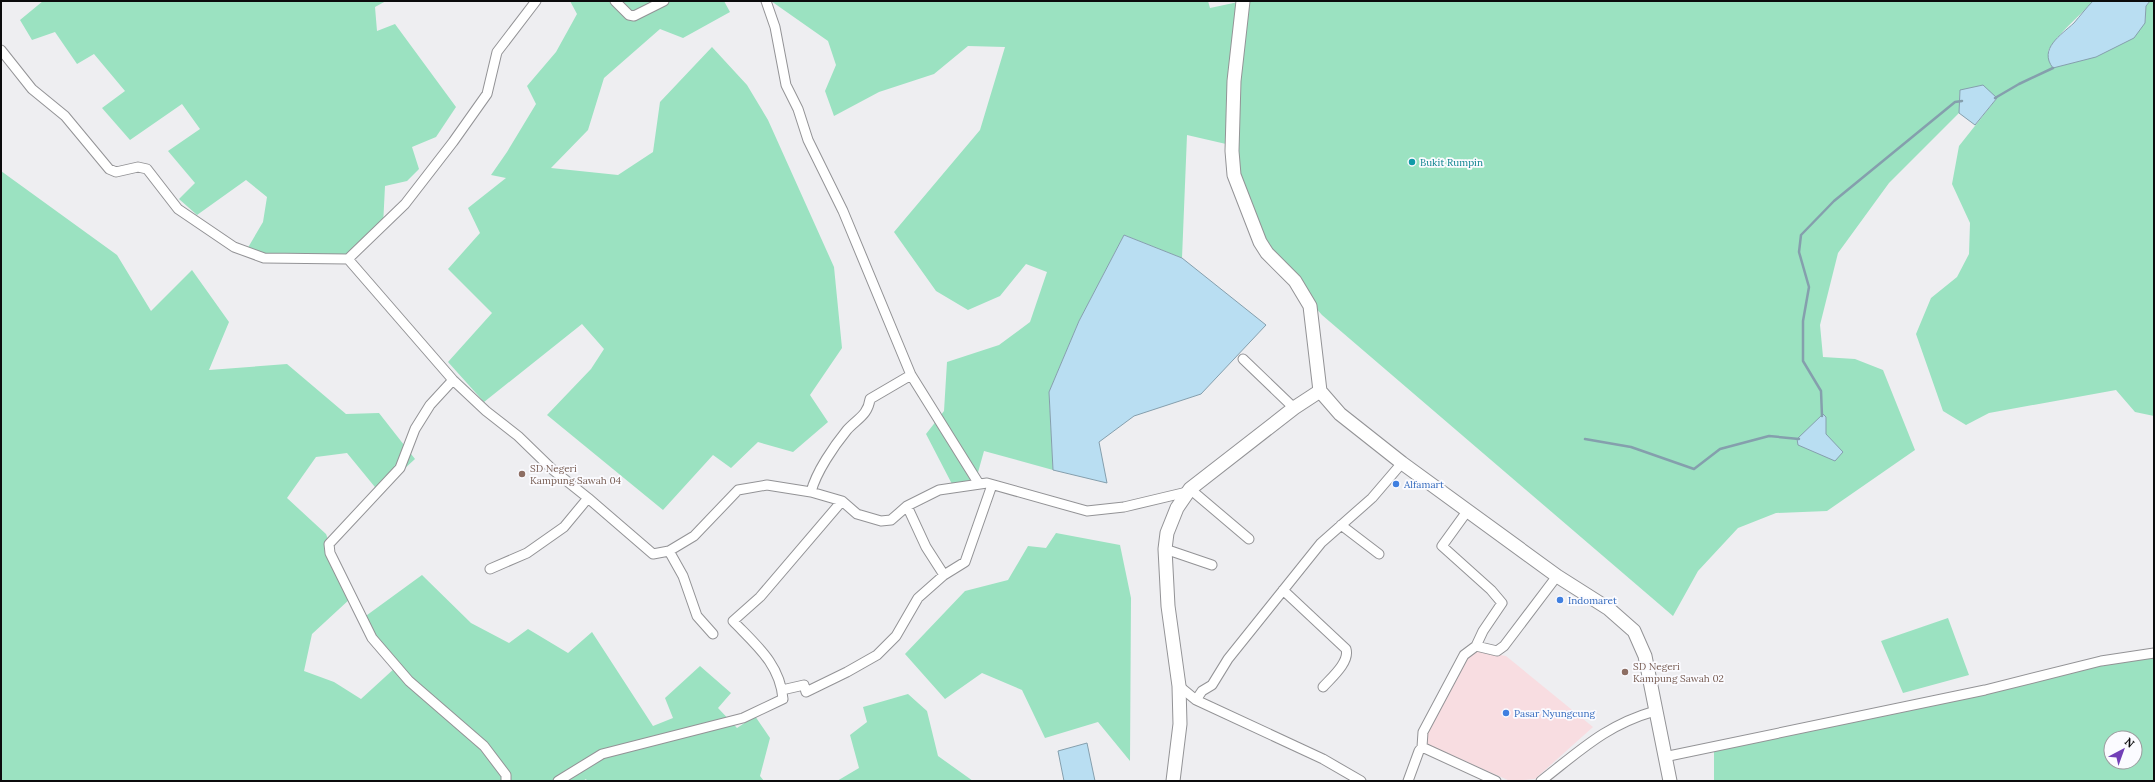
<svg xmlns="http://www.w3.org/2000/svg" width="2155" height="782" font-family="Lora,serif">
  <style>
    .commercial { fill: #f8dde1 }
    .green { fill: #9be2c1; fill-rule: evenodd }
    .water { fill: #b9def2; stroke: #859fad }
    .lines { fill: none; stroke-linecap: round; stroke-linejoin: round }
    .stream { stroke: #859fad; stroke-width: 2.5 }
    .street-casing { stroke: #939396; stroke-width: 11 }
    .secondary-casing { stroke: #939396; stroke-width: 15 }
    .street { stroke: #fff; stroke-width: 9 }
    .secondary { stroke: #fff; stroke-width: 13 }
    .culture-dot { fill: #0f9aa8; stroke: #fbfbff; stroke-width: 1.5 }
    .education-dot { fill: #8d6e63; stroke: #fbfbff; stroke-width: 1.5 }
    .shop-dot { fill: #3f7fe0; stroke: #fbfbff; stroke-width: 1.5 }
    .labels { text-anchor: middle; stroke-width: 3.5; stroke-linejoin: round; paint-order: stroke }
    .culture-label { font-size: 10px; fill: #0d838f; stroke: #fbfbff; text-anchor: start }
    .education-label { font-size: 10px; fill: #785e54; stroke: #fbfbff; text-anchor: start }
    .shop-label { font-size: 10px; fill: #366cbe; stroke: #fbfbff; text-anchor: start }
  </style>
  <rect width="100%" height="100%" fill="#eeeef1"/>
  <path class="commercial" d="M1473 650 1506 656 1593 727 1535 779 1510 781 1422 742 1442 699Z"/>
  <path class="green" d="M43 1H386L375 7 377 31 395 24 456 107 436 137 412 147 419 169 407 181 385 186 383 226 350 256 269 260 246 251 263 222 267 197 246 180 197 215 179 199 195 183 168 151 200 129 182 104 130 140 102 108 125 91 94 54 77 64 55 32 32 40 20 20Z
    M570 1H724L730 12 683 38 660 29 604 78 588 130 551 168 618 175 653 152 660 102 712 47 747 85 768 120 834 267 842 348 810 395 828 422 793 452 758 442 731 468 713 455 663 510 547 415 591 369 604 349 582 324 484 402 448 362 492 313 448 269 480 233 468 208 506 178 491 175 507 152 536 104 527 86 556 52 577 14Z
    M771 1H1208L1210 8 1243 1H2093C2078 18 2059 32 2048 51L2096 57 2145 23 2146 6 2150 1H2154V416L2135 412 2116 390 1989 413 1966 425 1943 411 1916 334 1931 298 1957 277 1969 254 1970 223 1952 184 1959 146 1997 98 1960 90 1959 113 1889 183 1838 253 1820 325 1823 357 1855 359 1883 370 1915 450 1827 511 1776 513 1738 528 1698 571 1673 616 1322 315 1274 261 1226 144 1187 135 1182 258 1124 235 1079 321 1049 392 1053 470 984 451 975 483 953 486 926 434 944 411 947 362 999 345 1030 322 1047 272 1026 264 1000 296 968 310 936 291 894 232 980 130 1005 47 968 46 934 74 879 92 834 116 825 91 836 65 828 41Z
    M1 171 117 255 151 311 192 270 229 322 209 370 287 364 346 414 379 413 415 459 379 492 347 453 316 457 287 498 326 534 351 598 312 634 304 671 334 682 361 699 396 667 363 618 422 575 471 623 509 643 528 629 568 653 592 632 653 726 673 718 665 698 700 666 731 693 718 708 737 728 755 716 770 738 760 776 764 781H587L586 779 583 781H1Z
    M1056 533 1120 545 1131 598 1130 761 1098 722 1045 738 1022 690 982 673 945 699 905 654 965 591 1008 580 1028 546 1046 548Z
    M1948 618 1969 675 1903 693 1881 641Z
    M2154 653V781H1714V747ZM2111 738H2135V762H2111Z
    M908 694 927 711 938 756 973 781H837L859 768 850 735 867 722 863 707Z"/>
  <path class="water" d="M2093 1H2150L2146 6 2145 23 2134 38 2096 57 2053 68C2038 49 2061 35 2074 23 2080 16 2086 8 2093 1Z
    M1983 85 1997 98 1975 125 1959 113 1960 90Z
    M1124 235 1182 258 1266 325 1201 394 1134 416 1099 442 1107 483 1053 470 1049 392 1079 321Z
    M1823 414 1826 417V434L1843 452 1835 461 1798 445 1797 439Z
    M1087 743 1095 781H1064L1058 751Z"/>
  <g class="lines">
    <path class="stream" d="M1995 98 2019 84 2053 68
      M1822 416 1821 391 1803 361V321L1809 287 1799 252 1801 235 1834 201 1955 102 1962 101
      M1585 439 1631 447 1694 469 1720 449 1769 436 1799 439"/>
    <defs>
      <path id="street" d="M615 1 629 15 634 16 664 1
        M766 1 775 27 786 85 798 109 808 140 843 211 911 375 979 484
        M1 50 32 89 65 116 109 169 116 172 138 167 147 169 178 209 234 247 264 258 348 259 453 380 486 411 518 436 553 470 588 498 653 554 669 551 694 536 738 490 767 485 811 492 842 501 857 514 881 521 891 520 907 506 939 490 987 483 1087 511 1124 507 1187 492
        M348 259 405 204 453 142 487 94 497 52 536 1
        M1243 359 1294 408
        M453 380 430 405 415 429 400 468 329 544 330 553 372 638 409 681 484 746 506 775V781
        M1190 489 1249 539
        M811 492C816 472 834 446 847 430 857 419 868 415 870 399L911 375
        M907 506 926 547 944 575
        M1468 510 1442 546 1491 590 1502 603 1483 631 1476 646
        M1341 525 1379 554
        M1165 549 1212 565
        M669 551 683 576 697 616 713 634
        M490 569 527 553 564 527 588 498
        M1283 590 1346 649C1350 662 1331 678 1323 687
        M1179 686 1196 700 1323 759 1361 781
        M782 690 804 685 806 692 847 672 877 655 896 636 918 598 944 575 965 562 992 485
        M1196 700 1202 691 1212 685 1228 659 1321 543 1372 498 1402 463
        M1422 747 1496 781
        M1664 757 1985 690 2101 661 2154 653
        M558 781 602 754 743 718 783 699C780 664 756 645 733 621L760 597 842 501
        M1408 781 1419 751 1422 747 1423 732 1464 655 1476 646 1497 651 1504 646 1557 576
        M1541 781C1581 750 1606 725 1655 711"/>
      <path id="secondary" d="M1243 1 1234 81 1232 151 1234 175 1260 242 1267 253 1295 281 1310 306 1320 391
        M1320 391 1340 414 1402 463 1557 576 1609 609 1634 631 1645 656 1670 781
        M1173 781 1180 724 1179 686 1168 606 1165 549 1167 533 1177 508 1190 489 1294 408 1320 391"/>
    </defs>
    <use href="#street" class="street-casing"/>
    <use href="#secondary" class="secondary-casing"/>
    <use href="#street" class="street"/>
    <use href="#secondary" class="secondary"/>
  </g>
  <circle class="culture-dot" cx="1412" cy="162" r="4"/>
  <g class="education-dot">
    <circle cx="522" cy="474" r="4"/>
    <circle cx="1625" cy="672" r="4"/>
  </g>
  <g class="shop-dot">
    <circle cx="1396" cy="484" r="4"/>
    <circle cx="1560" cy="600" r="4"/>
    <circle cx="1506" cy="713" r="4"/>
  </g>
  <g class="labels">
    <g class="culture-label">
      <text x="1420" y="166">Bukit Rumpin</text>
    </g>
    <g class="education-label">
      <text x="530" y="472">SD Negeri<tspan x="530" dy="12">Kampung Sawah 04</tspan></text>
      <text x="1633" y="670">SD Negeri<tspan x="1633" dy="12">Kampung Sawah 02</tspan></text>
    </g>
    <g class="shop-label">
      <text x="1404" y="488">Alfamart</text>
      <text x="1568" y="604">Indomaret</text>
      <text x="1514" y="717">Pasar Nyungcung</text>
    </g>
  </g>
  <rect width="2155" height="782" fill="none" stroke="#0b0b0c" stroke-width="4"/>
  <g transform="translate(2123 750) rotate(41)"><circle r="19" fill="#fbfbff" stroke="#9b9b9e"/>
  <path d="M0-3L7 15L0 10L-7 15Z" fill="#7240b7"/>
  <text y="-6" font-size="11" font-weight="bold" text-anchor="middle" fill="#0b0b0c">N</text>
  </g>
</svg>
